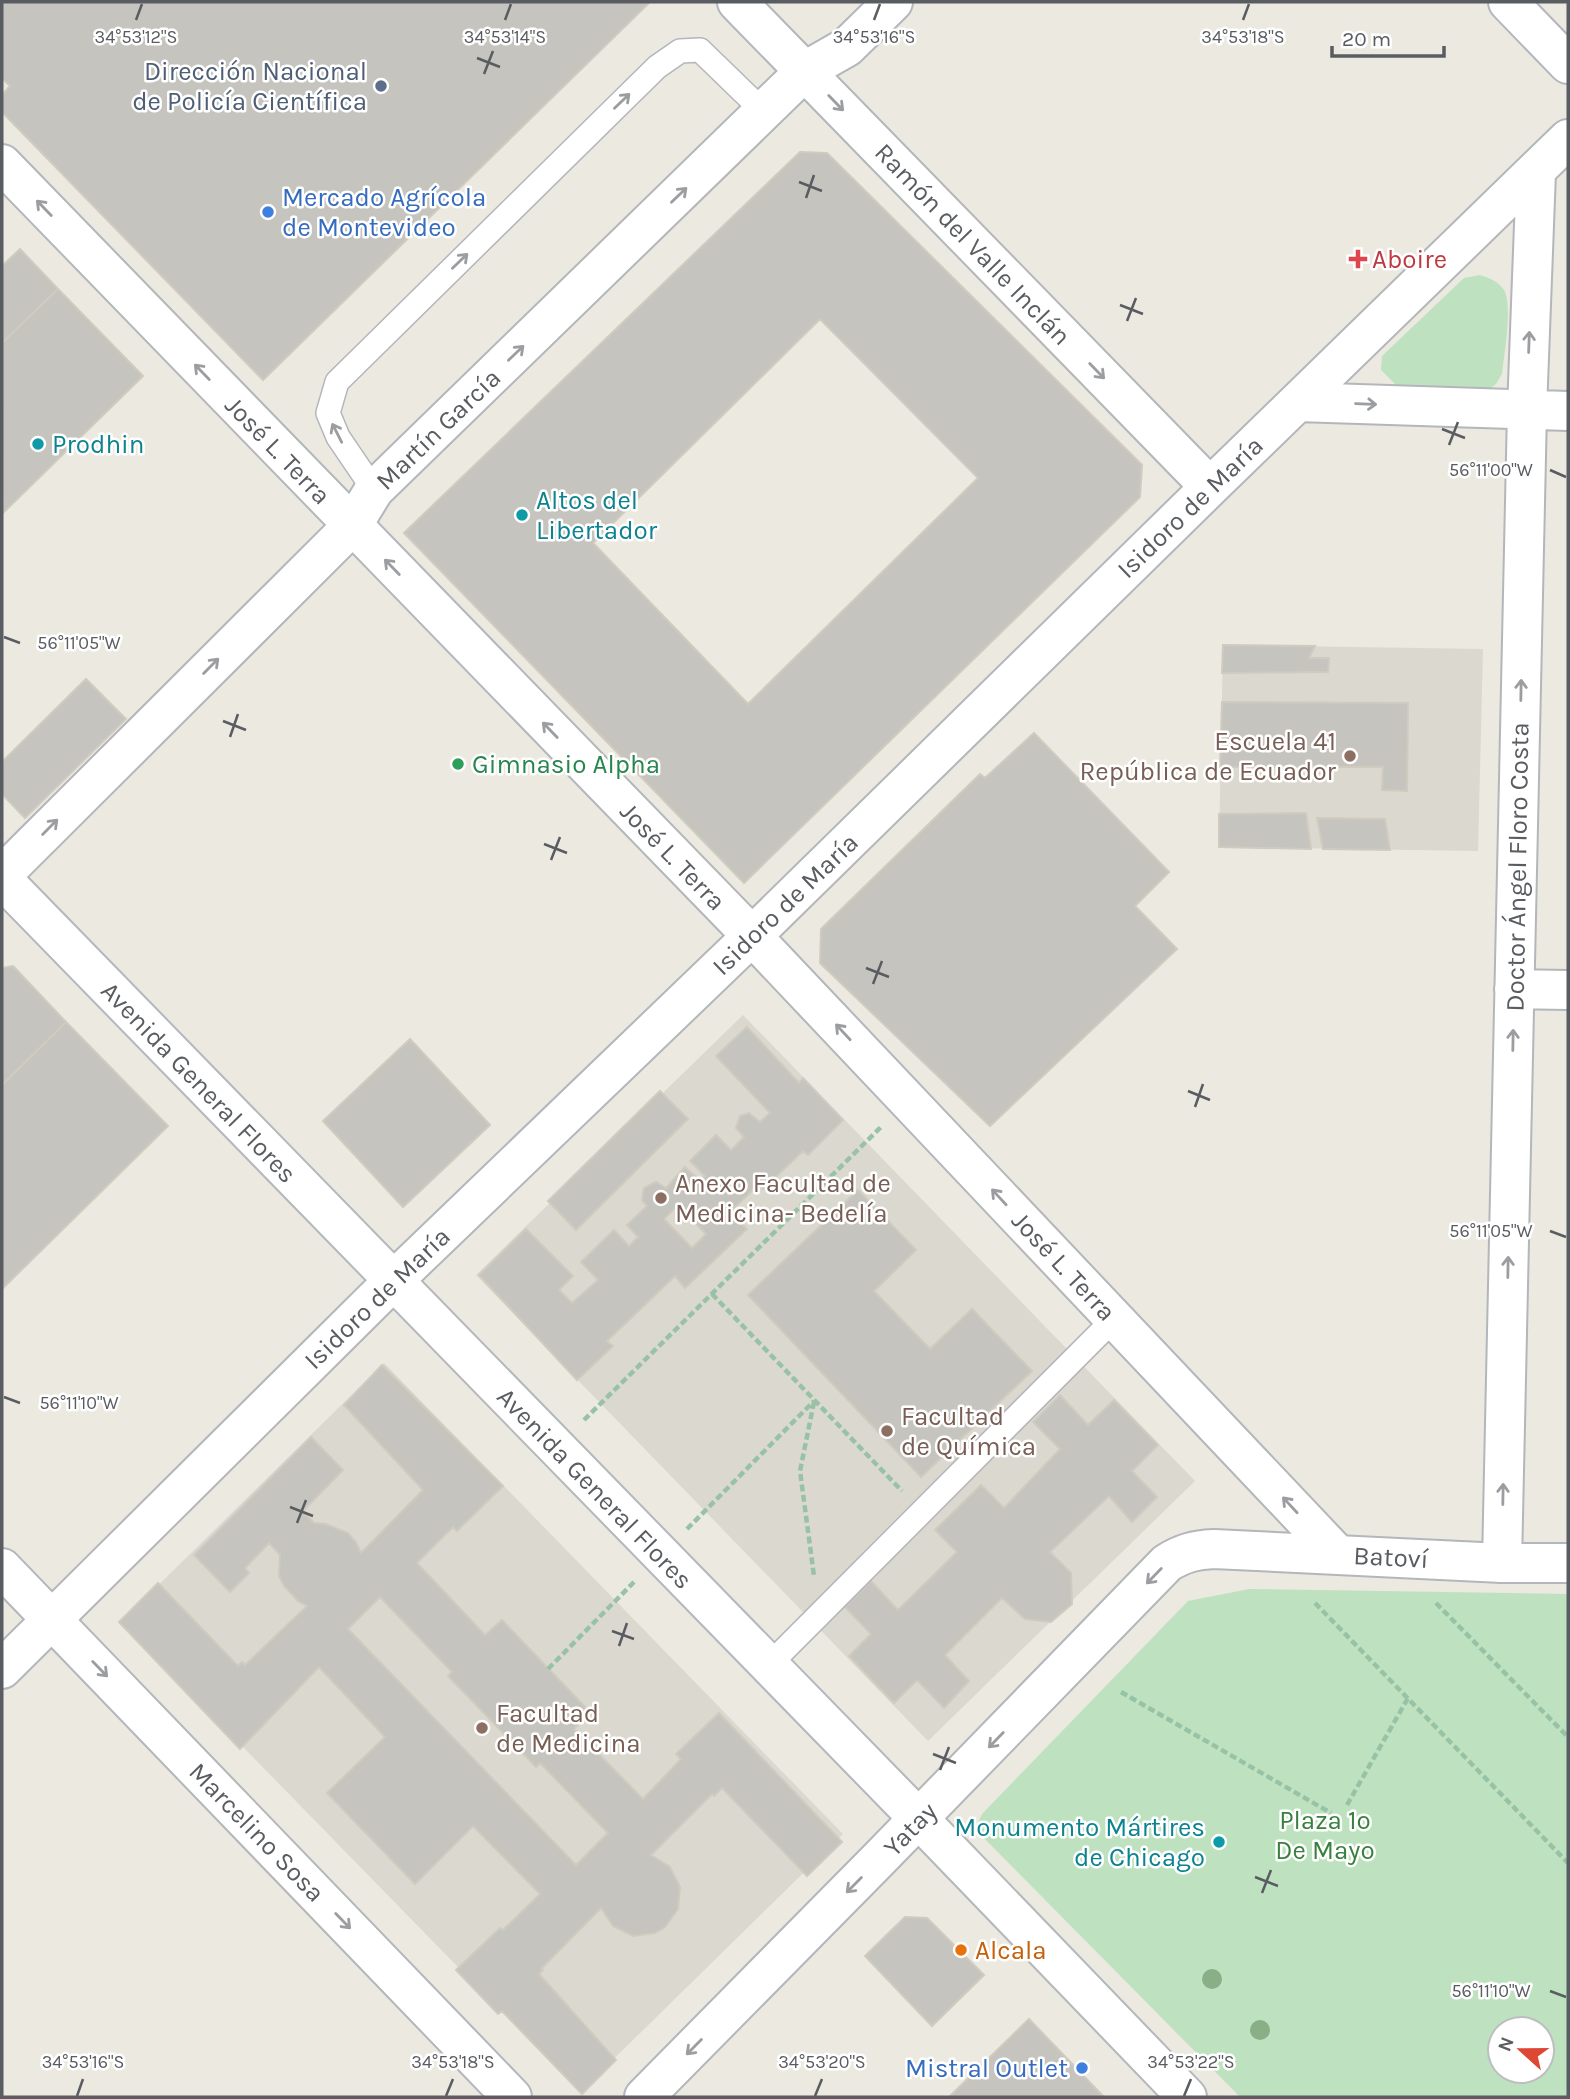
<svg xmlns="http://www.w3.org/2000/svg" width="1570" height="2099" font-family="Karla,sans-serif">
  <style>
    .education { fill: #dbd8cf }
    .green { fill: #bee2bf; fill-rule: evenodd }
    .building { fill: #c6c4be; stroke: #cfcbbf; stroke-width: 2; fill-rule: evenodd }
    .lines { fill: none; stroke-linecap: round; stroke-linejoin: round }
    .service-casing { stroke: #b3b6ba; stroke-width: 26 }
    .minor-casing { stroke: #b3b6ba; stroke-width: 42 }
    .tertiary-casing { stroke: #b3b6ba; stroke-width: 42 }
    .secondary-casing { stroke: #b4b7bc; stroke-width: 42 }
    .path { stroke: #98c2a5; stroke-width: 4.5; stroke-dasharray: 7 3.5; stroke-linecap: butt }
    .service { stroke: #fff; stroke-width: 23 }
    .minor { stroke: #fff; stroke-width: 38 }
    .tertiary { stroke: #fff; stroke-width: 38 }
    .secondary { stroke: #fff; stroke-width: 38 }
    .tree { fill: #89af87 }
    .oneway { stroke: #9b9da0 }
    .ticks { fill: none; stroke: #595c60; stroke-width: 2.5 }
    .service-dot { fill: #5c6f8a; stroke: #fff; stroke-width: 2.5 }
    .shop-dot { fill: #3f7fe0; stroke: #fff; stroke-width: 2.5 }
    .health-dot { fill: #e0444e; stroke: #fff; stroke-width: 2.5 }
    .culture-dot { fill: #0f9aa8; stroke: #fff; stroke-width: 2.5 }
    .education-dot { fill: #8d6e63; stroke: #fff; stroke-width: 2.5 }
    .leisure-dot { fill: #2e9e5b; stroke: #fff; stroke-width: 2.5 }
    .food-dot { fill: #e8710a; stroke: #fff; stroke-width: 2.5 }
    .labels { text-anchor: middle; stroke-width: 5; stroke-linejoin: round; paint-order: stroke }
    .service-label { font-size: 26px; fill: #4e5e75; stroke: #fff; text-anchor: end }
    .shop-label { font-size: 26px; fill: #366cbe; stroke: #fff; text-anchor: start }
    .street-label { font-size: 26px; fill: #595c60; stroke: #fff }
    .health-label { font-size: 26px; fill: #be3a42; stroke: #fff; text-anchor: start }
    .culture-label { font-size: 26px; fill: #0d838f; stroke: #fff; text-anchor: start }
    .education-label { font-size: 26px; fill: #785e54; stroke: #fff; text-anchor: start }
    .leisure-label { font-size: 26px; fill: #27864d; stroke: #fff; text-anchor: start }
    .park-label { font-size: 26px; fill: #39803f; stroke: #fff }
    .food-label { font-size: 26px; fill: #c56008; stroke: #fff; text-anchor: start }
    .ticks-label { font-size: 18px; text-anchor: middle; fill: #595c60; stroke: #fff; stroke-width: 5; stroke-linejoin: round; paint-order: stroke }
  </style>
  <rect width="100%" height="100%" fill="#ebe9e0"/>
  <path class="education" d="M1223 645 1483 649 1478 851 1219 847Z
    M743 1015 1195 1481 928 1741 476 1275Z
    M384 1363 843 1834 580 2092 121 1622Z"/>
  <path class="green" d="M1480 275C1489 278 1498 281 1504 290 1513 305 1504 355 1502 374L1496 384 1487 391 1400 389 1381 370 1382 356 1464 278Z
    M1249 1589 1568 1594V2097H1240L979 1833 978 1823 982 1814 1188 1601ZM1542 2029V2071H1500V2029Z"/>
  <path class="building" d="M2 2H650L263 380 2 112V95L10 86 2 78Z
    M800 152 827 153 1142 465 1140 497 744 883 404 533ZM820 319 978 478 748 704 593 543Z
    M20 249 58 289 2 343V266Z
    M58 289 143 376 3 513 2 343Z
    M1223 645 1315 646 1309 658H1329L1328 672 1222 673Z
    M86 679 126 719 25 818 2 794V762Z
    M1222 702 1408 703 1407 791 1382 790 1383 767H1220Z
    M1034 733 1169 872 1135 906 1177 949 990 1126 820 963 821 929 980 774 985 778Z
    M1306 813 1311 849 1219 847V814Z
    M1317 818 1385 819 1390 850 1323 849Z
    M13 966 66 1022 2 1085V968Z
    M66 1022 168 1126 2 1289V1085Z
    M747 1027 799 1083 803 1078 843 1120 808 1155 803 1151 763 1189 758 1185 730 1212 747 1229 685 1288 675 1276 607 1341 613 1346 577 1380 479 1275 526 1229 573 1276 559 1290 572 1303 598 1280 581 1262 614 1230 629 1246 638 1237 627 1225 647 1206 642 1200 644 1188 656 1182 666 1188 685 1167 700 1181 705 1176 690 1161 716 1135 731 1150 744 1137 736 1128 740 1116 749 1113 760 1122 770 1113 716 1056ZM678 1205 706 1234 692 1248 664 1219Z
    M410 1039 490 1125 403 1207 323 1121Z
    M660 1091 688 1119 576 1230 548 1201Z
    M858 1190 916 1250 874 1291 930 1349 972 1309 1032 1371 921 1477 748 1295Z
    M382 1365 503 1486 457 1531 453 1527 417 1563 485 1635 502 1620 590 1712 574 1729 643 1799 681 1759 676 1754 719 1713 842 1842 807 1876 722 1788 714 1796 712 1794 651 1855 670 1867 680 1887 678 1909 665 1927 655 1933 633 1936 613 1926 601 1908 541 1969 543 1970 539 1974 616 2060 582 2094 502 2011 498 2014 456 1970 500 1928 503 1930 540 1894 473 1826 415 1884 327 1793 385 1737 319 1667 240 1749 119 1622 158 1583 238 1666 242 1662 245 1665 307 1606 298 1601 284 1586 279 1576 280 1555 269 1543 245 1568 249 1573 230 1592 194 1555 311 1437 343 1470 303 1511 314 1523 326 1524 348 1533 356 1542 361 1553 423 1490 344 1405ZM380 1597 452 1672 448 1676 536 1767 540 1763 608 1833 576 1865 348 1629Z
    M1060 1395 1088 1425 1114 1400 1158 1445 1132 1471 1157 1497 1132 1522 1109 1496 1050 1552 1071 1573 1072 1604 1051 1622 1025 1619 1002 1598 945 1655 969 1681 944 1708 917 1680 894 1703 849 1656 871 1634 845 1607 871 1581 898 1610 957 1552 935 1530 981 1485 1004 1508 1060 1449 1033 1422Z
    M905 1917 927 1918 984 1975 932 2026 865 1956Z
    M1029 2019 1104 2097H949Z"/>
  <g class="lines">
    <defs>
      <path id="service" d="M374 490 338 437 328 413 337 382 657 67 680 51 700 50 764 112
        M769 1665 1114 1319"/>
      <path id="minor" d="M737 2 1210 487
        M1508 2 1568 64
        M1298 402 1568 411
        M2 875 352 526 374 490 805 71 847 47 893 2
        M1514 989 1568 990
        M1502 1563 1527 410 1536 172
        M2 1669 393 1281 752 936 1210 487 1568 139"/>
      <path id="tertiary" d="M2 164 752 936 1337 1554
        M2 1568 512 2097
        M644 2097 880 1858 1167 1563C1183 1553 1195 1550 1214 1549L1502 1563H1568"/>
      <path id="secondary" d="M2 879 919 1819 1187 2097"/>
    </defs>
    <use href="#service" class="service-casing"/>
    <use href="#minor" class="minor-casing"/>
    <use href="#tertiary" class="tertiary-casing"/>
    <use href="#secondary" class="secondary-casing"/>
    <path class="path" d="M712 1294 902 1491
      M814 1402 800 1471 814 1576
      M584 1420 882 1126
      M687 1529 814 1401
      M1315 1603 1568 1863
      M1436 1603 1568 1737
      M548 1669 634 1582
      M1121 1692 1331 1813
      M1347 1805 1408 1698"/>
    <use href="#service" class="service"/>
    <use href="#minor" class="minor"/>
    <use href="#tertiary" class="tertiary"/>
    <use href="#secondary" class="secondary"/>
  </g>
  <g class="tree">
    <circle cx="1212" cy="1979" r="10"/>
    <circle cx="1260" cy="2030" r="10"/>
  </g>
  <defs><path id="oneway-shaft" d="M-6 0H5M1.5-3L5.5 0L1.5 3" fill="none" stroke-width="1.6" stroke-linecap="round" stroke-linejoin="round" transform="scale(1.75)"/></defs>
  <g class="oneway">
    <use href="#oneway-shaft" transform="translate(622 101) rotate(-44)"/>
    <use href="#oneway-shaft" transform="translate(836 103) rotate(46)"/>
    <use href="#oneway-shaft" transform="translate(679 195) rotate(-44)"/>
    <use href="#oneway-shaft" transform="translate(44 208) rotate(-134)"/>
    <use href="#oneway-shaft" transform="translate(460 261) rotate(-44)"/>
    <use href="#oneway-shaft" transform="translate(1529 342) rotate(-88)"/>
    <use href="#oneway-shaft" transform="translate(516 353) rotate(-44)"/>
    <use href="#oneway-shaft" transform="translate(1097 371) rotate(46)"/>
    <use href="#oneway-shaft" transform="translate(202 372) rotate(-134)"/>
    <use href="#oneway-shaft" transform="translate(1366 404) rotate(2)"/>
    <use href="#oneway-shaft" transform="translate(337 433) rotate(-117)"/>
    <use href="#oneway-shaft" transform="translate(392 567) rotate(-134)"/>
    <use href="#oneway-shaft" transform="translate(211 666) rotate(-45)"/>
    <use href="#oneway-shaft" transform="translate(1521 690) rotate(-89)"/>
    <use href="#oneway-shaft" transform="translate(550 730) rotate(-134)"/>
    <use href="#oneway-shaft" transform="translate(50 827) rotate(-45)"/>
    <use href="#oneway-shaft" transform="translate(843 1032) rotate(-133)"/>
    <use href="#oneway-shaft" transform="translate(1513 1040) rotate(-89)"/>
    <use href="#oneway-shaft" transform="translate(999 1197) rotate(-133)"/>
    <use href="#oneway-shaft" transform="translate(1508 1267) rotate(-89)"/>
    <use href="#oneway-shaft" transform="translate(1503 1494) rotate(-89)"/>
    <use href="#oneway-shaft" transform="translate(1290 1505) rotate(-133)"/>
    <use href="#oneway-shaft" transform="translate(1154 1576) rotate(134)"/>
    <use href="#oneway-shaft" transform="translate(100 1669) rotate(46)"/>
    <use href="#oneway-shaft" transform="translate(996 1740) rotate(134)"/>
    <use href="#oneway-shaft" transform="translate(854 1885) rotate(135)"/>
    <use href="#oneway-shaft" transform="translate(343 1921) rotate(46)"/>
    <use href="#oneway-shaft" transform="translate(694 2047) rotate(135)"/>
  </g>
  <path class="ticks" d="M136 20 142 4M505 20 511 4M874 20 880 4M1243 20 1249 4M477 58 500 67M484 74 493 51M799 182 822 191M806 198 814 175M1120 305 1143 314M1127 321 1136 298M1442 429 1465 438M1449 445 1458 422M1550 470 1566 477M4 637 20 643M223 721 246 730M230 737 238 714M544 844 567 853M551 860 560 837M866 968 889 977M873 984 882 961M1188 1091 1210 1100M1195 1107 1203 1084M1550 1231 1566 1237M4 1397 20 1403M290 1507 313 1516M297 1523 306 1500M612 1631 634 1639M619 1646 627 1623M933 1754 956 1763M940 1770 949 1747M1255 1877 1278 1886M1262 1893 1271 1870M1550 1991 1566 1997M77 2096 83 2079M446 2096 453 2079M815 2096 822 2079M1184 2096 1191 2079"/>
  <circle class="service-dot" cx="381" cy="86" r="7"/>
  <g class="shop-dot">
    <circle cx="268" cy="212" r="7"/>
    <circle cx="1082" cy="2068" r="7"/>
  </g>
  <path class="health-dot" d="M1354.5 248.5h7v7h7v7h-7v7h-7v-7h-7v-7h7z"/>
  <g class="culture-dot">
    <circle cx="38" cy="444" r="7"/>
    <circle cx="522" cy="515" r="7"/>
    <circle cx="1219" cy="1842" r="7"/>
  </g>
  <g class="education-dot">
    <circle cx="1350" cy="756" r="7"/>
    <circle cx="661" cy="1198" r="7"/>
    <circle cx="887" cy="1431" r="7"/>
    <circle cx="482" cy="1728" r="7"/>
  </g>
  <circle class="leisure-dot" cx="458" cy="764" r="7"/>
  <circle class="food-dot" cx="961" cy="1950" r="7"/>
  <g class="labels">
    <g class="service-label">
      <text x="367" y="80">Dirección Nacional<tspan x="367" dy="30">de Policía Científica</tspan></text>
    </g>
    <g class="shop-label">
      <text x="282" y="206">Mercado Agrícola<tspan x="282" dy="30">de Montevideo</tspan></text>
      <text x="1068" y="2077" text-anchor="end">Mistral Outlet</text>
    </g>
    <g class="street-label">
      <text transform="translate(973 244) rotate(46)" y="9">Ramón del Valle Inclán</text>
      <text transform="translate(438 429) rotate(-44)" y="9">Martín García</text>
      <text transform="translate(278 450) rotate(46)" y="9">José L. Terra</text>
      <text transform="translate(1190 507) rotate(-44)" y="9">Isidoro de María</text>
      <text transform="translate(673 856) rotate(46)" y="9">José L. Terra</text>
      <text transform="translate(1517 867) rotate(-89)" y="9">Doctor Ángel Floro Costa</text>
      <text transform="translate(785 904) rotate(-44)" y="9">Isidoro de María</text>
      <text transform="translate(199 1082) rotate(46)" y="9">Avenida General Flores</text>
      <text transform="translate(1064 1266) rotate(47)" y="9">José L. Terra</text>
      <text transform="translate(377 1298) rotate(-44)" y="9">Isidoro de María</text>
      <text transform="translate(595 1488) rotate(46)" y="9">Avenida General Flores</text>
      <text transform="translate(1391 1557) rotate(3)" y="9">Batoví</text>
      <text transform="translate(910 1829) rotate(-46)" y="9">Yatay</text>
      <text transform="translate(257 1832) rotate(46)" y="9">Marcelino Sosa</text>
    </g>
    <g class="health-label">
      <text x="1372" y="268">Aboire</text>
    </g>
    <g class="culture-label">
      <text x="52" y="453">Prodhin</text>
      <text x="536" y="509">Altos del<tspan x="536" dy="30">Libertador</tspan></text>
      <text x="1205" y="1836" text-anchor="end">Monumento Mártires<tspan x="1205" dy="30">de Chicago</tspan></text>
    </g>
    <g class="education-label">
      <text x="1336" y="750" text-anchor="end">Escuela 41<tspan x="1336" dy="30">República de Ecuador</tspan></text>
      <text x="675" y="1192">Anexo Facultad de<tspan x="675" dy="30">Medicina- Bedelía</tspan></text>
      <text x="901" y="1425">Facultad<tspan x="901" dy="30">de Química</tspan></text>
      <text x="496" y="1722">Facultad<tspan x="496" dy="30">de Medicina</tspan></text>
    </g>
    <g class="leisure-label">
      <text x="472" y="773">Gimnasio Alpha</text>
    </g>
    <g class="park-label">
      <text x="1325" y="1829">Plaza 1º<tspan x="1325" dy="30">De Mayo</tspan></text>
    </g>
    <g class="food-label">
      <text x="975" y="1959">Alcala</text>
    </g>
  </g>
  <g class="ticks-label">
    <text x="136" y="43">34°53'12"S</text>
    <text x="505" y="43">34°53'14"S</text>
    <text x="874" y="43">34°53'16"S</text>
    <text x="1243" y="43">34°53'18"S</text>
    <text x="1491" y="476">56°11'00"W</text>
    <text x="79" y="649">56°11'05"W</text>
    <text x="1491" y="1237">56°11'05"W</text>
    <text x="79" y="1409">56°11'10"W</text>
    <text x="1491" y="1997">56°11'10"W</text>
    <text x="83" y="2068">34°53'16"S</text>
    <text x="453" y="2068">34°53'18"S</text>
    <text x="822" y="2068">34°53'20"S</text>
    <text x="1191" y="2068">34°53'22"S</text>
  </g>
  <rect width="1570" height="2099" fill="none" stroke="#595c60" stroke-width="7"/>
  <g transform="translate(1521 2050) rotate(291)"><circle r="33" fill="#ffffff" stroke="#bdbebf" stroke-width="2"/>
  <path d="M0-5L12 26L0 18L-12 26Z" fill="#de4734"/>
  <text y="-10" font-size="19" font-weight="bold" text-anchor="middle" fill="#595c60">N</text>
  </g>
  <path d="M1332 46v10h112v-10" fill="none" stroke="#595c60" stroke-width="3.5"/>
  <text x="1342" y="46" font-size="21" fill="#595c60" stroke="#ffffff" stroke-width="5" paint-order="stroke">20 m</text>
</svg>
